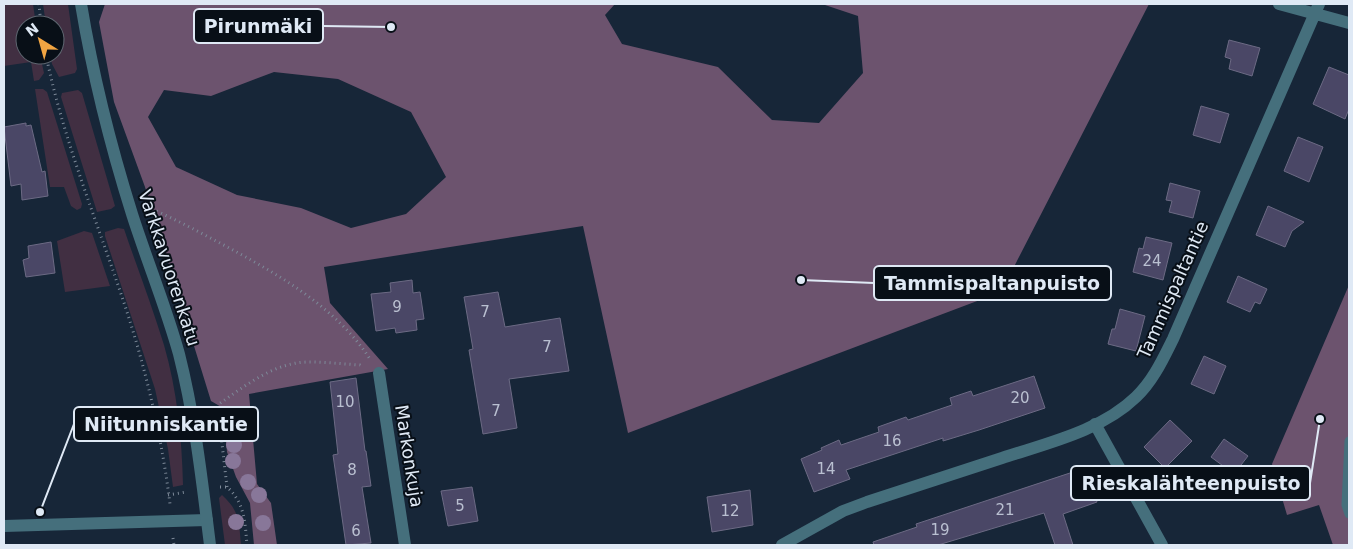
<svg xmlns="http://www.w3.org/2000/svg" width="1353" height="549" font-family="'DejaVu Sans',sans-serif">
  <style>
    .green { fill: #412f42 }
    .forest { fill: #6c536e; fill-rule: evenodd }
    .building { fill: #4a4766; stroke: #6c6a84 }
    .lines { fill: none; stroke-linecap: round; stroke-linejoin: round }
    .path { stroke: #7e8a99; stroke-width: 3; stroke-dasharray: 1 4; stroke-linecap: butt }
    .service { stroke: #456f7c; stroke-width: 9 }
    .minor { stroke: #456f7c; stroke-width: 12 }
    .tertiary { stroke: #456f7c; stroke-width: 12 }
    .tree { fill: #879 }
    .labels { text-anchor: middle; stroke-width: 4; stroke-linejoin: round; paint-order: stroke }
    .number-label { font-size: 15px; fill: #bac0d1 }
    .street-label { font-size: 18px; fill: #dfe9f5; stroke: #080f17 }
    .leader { fill: none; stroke: #dfe9f5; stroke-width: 2 }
    .callout-dot { fill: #dfe9f5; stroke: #080f17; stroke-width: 2 }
    .callout { fill: #080f17; stroke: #dfe9f5; stroke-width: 2 }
    .callout-label { font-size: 19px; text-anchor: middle; font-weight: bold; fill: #dfe9f5 }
  </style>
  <rect width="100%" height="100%" fill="#172638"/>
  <path class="green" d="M4 4H33L36 25H25V55H40L44 73 39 80 34 81 31 62 4 66Z
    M43 4H68L77 69 75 73 59 77 52 64 50 55H55V25H46Z
    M35 89H43L47 92 82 204 81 208 77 210 71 206 64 187H50Z
    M78 90 82 93 115 206 111 209 97 212 61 97 62 93Z
    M118 228 124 229C137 267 152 306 164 345 177 390 182 438 183 485L173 487 168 449 155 389 105 236V232Z
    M84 231 92 233 110 286 65 292 57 241Z
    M222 495C240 511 239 523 241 545H225L219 498Z"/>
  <path class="forest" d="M105 4H615L605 15 622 44 718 67 772 120 819 123 863 73 858 16 822 4H1149L1001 292 628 433 583 226 324 267 330 303 388 369 249 394 257 484 271 503 277 545H254L250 503 236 477 227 452 223 408 211 401 145 187 114 102 99 22ZM274 72 338 79 411 112 446 177 406 214 351 228 301 208 237 195 176 167 148 117 164 90 211 96Z
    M1349 285V545H1333L1319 505 1287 515 1272 464Z"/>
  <path class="building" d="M1229 40 1260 48 1252 76 1229 69 1231 59 1225 57Z
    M1329 67 1349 75V109L1345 119 1313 104Z
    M1201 106 1229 114 1220 143 1193 135Z
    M26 123V126L31 125 42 172 45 171 48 196 22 200 21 184 11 186 4 127Z
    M1298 137 1323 147 1309 182 1284 171Z
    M1170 183 1200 191 1193 218 1169 212 1172 201 1166 200Z
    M1268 206 1304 222 1292 231 1285 247 1256 235Z
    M1146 237 1172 243 1163 280 1133 272 1139 248 1143 249Z
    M51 242 55 273 26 277 23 260 29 258 28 246Z
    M1238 276 1267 289 1260 304 1255 302 1250 312 1227 302Z
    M412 280 413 293 420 292 424 319 416 320 417 330 396 333 395 328 376 331 371 294 391 292 390 283Z
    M498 292 505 327 560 318 569 371 509 379 517 428 483 434 469 350 473 349 464 297Z
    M1120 309 1145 316 1136 351 1108 344 1112 329H1115Z
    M1204 356 1226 366 1214 394 1191 384Z
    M1034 376 1045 408 979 430 943 441V438L846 470 850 479 814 492 801 459 822 450 821 448 839 440 841 445 879 432 878 427 906 417 908 420 952 405 950 398 971 391 973 396Z
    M356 378 365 451H366L371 486 362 487 371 543 346 545 333 455 338 454 330 382Z
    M1170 420 1192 441 1165 468 1144 447Z
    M1224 439 1248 456 1234 474 1211 457Z
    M1085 468 1097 502 1063 514 1073 545H1055L1044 513 938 545H874L873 542 917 527 916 524Z
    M472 487 478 521 448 526 441 491Z
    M750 490 753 525 712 532 707 497Z"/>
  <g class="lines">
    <path class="path" d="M39 4 41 25
      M46 55C64 143 99 226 127 312 147 374 162 439 170 504
      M152 209C179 221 205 235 231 249 283 277 337 309 370 359
      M220 487H227C245 503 245 523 247 545
      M227 487 219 418V404C246 385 275 362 309 362 326 362 343 364 360 365L364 367
      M168 495 186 492
      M173 538 174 545"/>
    <path class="service" d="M1349 441 1346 505 1349 514"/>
    <path class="minor" d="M1279 4 1349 23
      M379 373 405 545
      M1095 424 1162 545
      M4 526 207 520
      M782 545 843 511 867 502C912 487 957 473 1002 458 1047 443 1101 431 1136 397 1153 381 1163 359 1173 339L1319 4"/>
    <path class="tertiary" d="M81 4C93 76 110 144 132 214 147 261 166 307 179 354 195 417 202 481 210 545"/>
  </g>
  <g class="tree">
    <circle cx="228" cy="414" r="8"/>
    <circle cx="234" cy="445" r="8"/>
    <circle cx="233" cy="461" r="8"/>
    <circle cx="248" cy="482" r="8"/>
    <circle cx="259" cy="495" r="8"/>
    <circle cx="236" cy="522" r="8"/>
    <circle cx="263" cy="523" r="8"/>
  </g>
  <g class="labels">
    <g class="number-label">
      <text x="1152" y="266">24</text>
      <text x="397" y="312">9</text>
      <text x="485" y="317">7</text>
      <text x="547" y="352">7</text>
      <text x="1020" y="403">20</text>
      <text x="345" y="407">10</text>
      <text x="496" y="416">7</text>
      <text x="892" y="446">16</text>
      <text x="826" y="474">14</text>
      <text x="352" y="475">8</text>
      <text x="460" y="511">5</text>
      <text x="1005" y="515">21</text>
      <text x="730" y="516">12</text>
      <text x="940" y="535">19</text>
      <text x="356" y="536">6</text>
    </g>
    <g class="street-label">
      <text transform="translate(169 268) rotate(72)" y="6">Varkkavuorenkatu</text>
      <text transform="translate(1173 290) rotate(-66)" y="6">Tammispaltantie</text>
      <text transform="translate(409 456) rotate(81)" y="6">Markonkuja</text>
    </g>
  </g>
  <path class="leader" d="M391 27L323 26M801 280L874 283M40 512L74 424M1320 419L1310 483"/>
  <g class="callout-dot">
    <circle cx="391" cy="27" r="5"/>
    <circle cx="801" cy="280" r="5"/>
    <circle cx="40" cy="512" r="5"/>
    <circle cx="1320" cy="419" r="5"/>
  </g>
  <g class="callout">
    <rect x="194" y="9" width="129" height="34" rx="5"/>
    <rect x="874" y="266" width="237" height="34" rx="5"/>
    <rect x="74" y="407" width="184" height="34" rx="5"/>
    <rect x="1071" y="466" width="239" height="34" rx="5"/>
  </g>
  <g class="callout-label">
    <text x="258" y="33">Pirunmäki</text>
    <text x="992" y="290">Tammispaltanpuisto</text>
    <text x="166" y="431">Niitunniskantie</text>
    <text x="1191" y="490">Rieskalähteenpuisto</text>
  </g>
  <rect width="1353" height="549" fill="none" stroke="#dfe9f5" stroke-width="10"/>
  <g transform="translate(40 40) rotate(323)"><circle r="24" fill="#080f17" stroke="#5e6670"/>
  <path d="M0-4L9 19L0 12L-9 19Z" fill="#f2a542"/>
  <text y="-8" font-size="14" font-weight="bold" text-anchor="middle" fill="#dfe9f5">N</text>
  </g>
</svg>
